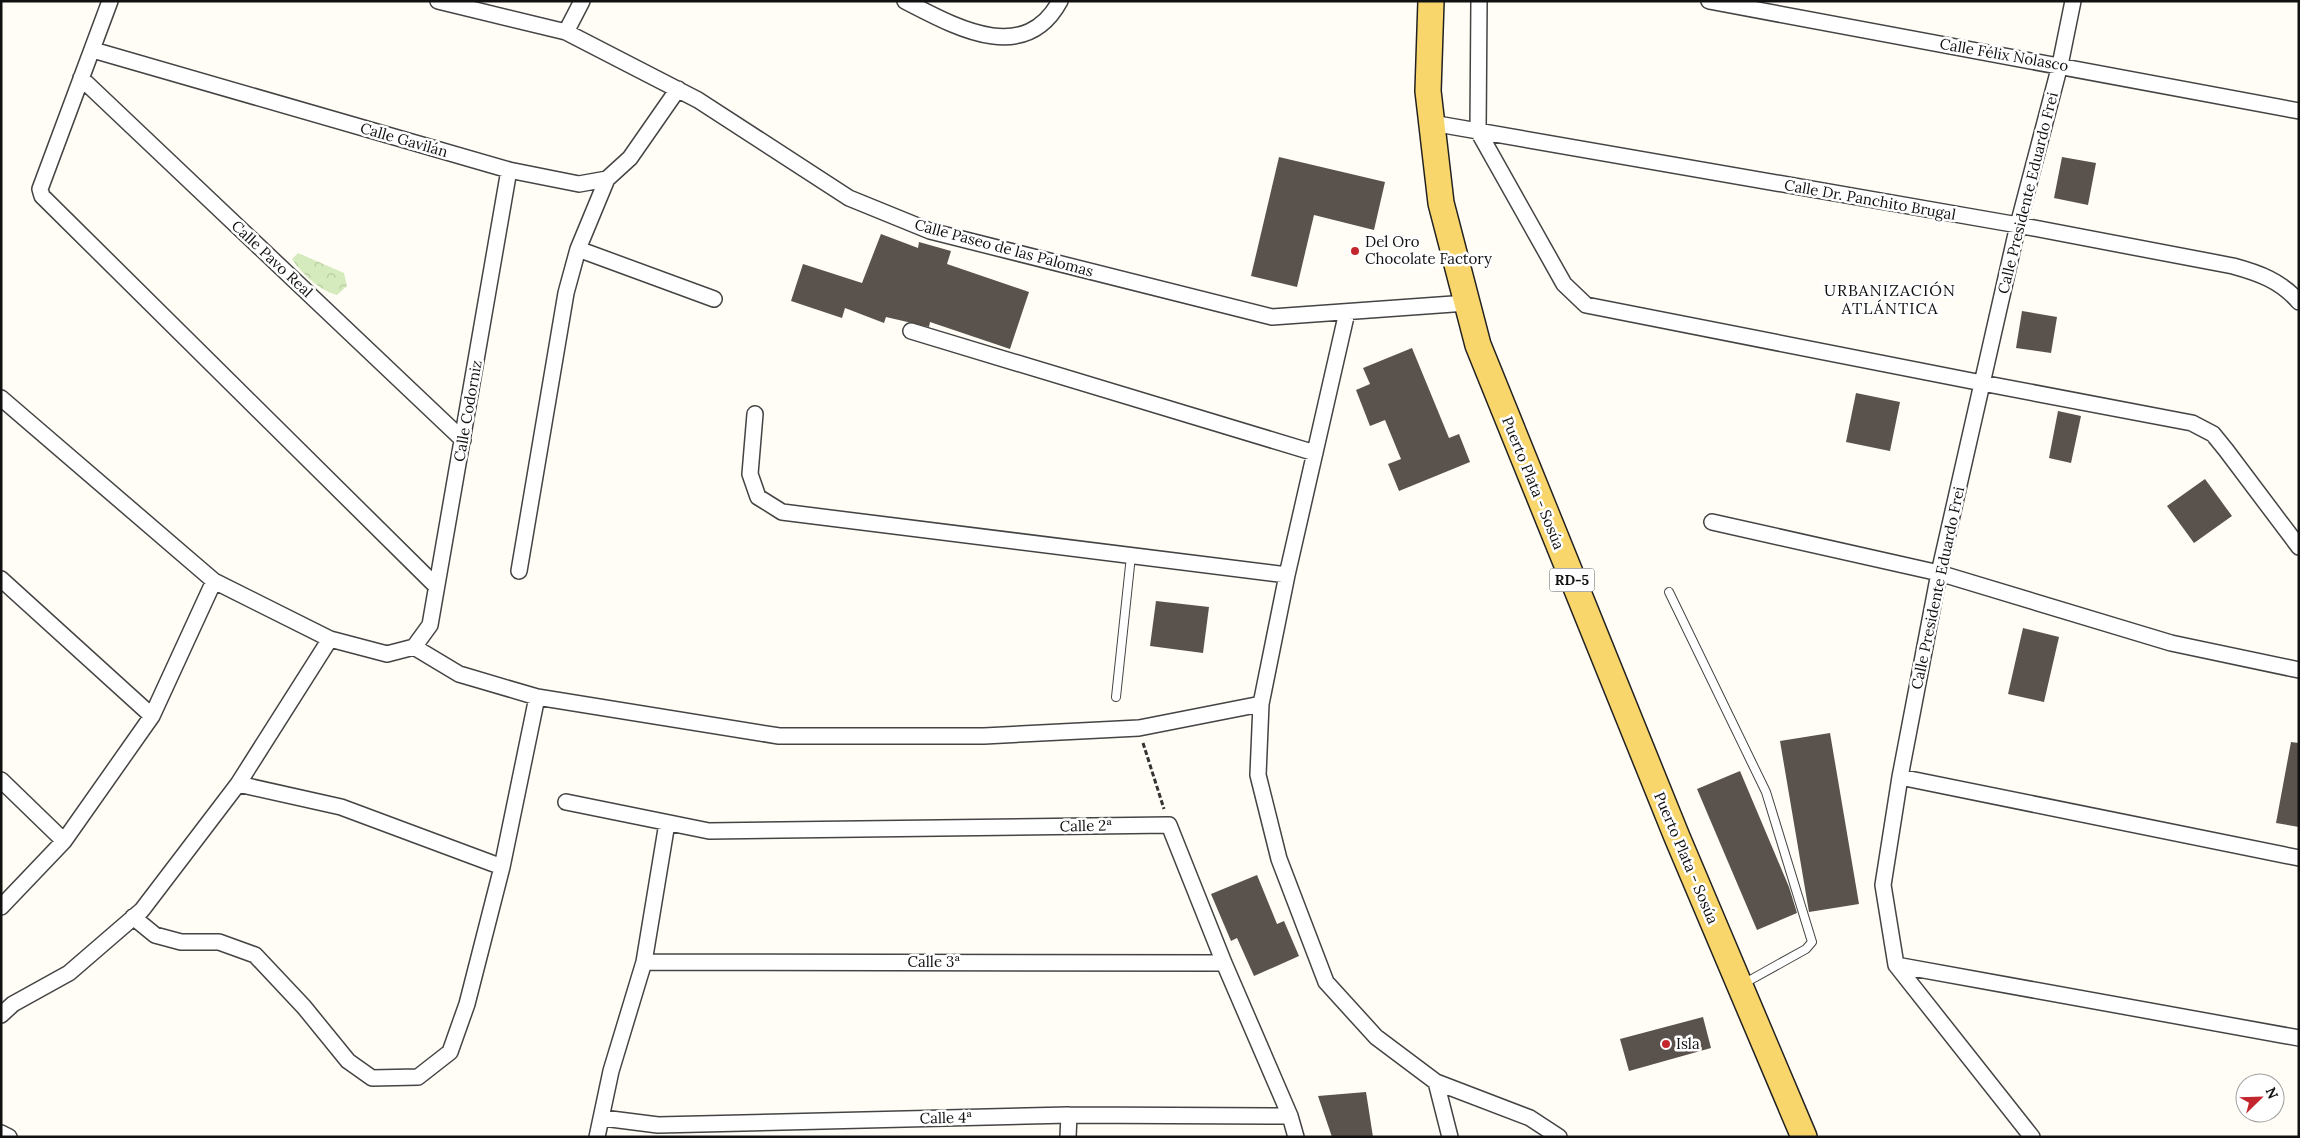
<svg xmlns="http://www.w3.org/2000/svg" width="2300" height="1138" font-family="Lora,serif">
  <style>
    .park { fill: url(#park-crowns) }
    .building { fill: #5a524d }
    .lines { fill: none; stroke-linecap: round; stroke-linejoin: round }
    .service-casing { stroke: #444; stroke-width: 10 }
    .minor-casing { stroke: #444; stroke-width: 18 }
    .primary-casing { stroke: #222; stroke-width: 28 }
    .path { stroke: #333; stroke-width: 3; stroke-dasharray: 5 2.5; stroke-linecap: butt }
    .service { stroke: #fff; stroke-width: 8 }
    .minor { stroke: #fff; stroke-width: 15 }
    .primary { stroke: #f9d66b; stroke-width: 25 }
    .poi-dot { fill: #c4262e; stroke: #fff; stroke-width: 2 }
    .labels { text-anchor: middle; stroke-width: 5; stroke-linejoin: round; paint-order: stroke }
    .shield { fill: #fff; stroke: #585858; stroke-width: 1 }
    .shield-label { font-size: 14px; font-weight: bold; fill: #111 }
    .street-label { font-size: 15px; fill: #111; stroke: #fff }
    .poi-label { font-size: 15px; fill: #111; stroke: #fff; text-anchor: start }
    .neighbourhood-label { font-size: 16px; letter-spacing: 1px; fill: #111; stroke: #fff }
  </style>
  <defs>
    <pattern id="park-crowns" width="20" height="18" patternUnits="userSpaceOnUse" patternTransform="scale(1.25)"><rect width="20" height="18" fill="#d5ebbd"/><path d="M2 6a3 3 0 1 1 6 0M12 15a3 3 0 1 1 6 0" fill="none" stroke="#b6c8a1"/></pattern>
  </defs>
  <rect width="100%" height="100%" fill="#fffdf5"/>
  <path class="park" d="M298 253 344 273 347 286 337 295C320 291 301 273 292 259Z"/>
  <path class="building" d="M1279 157 1385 182 1374 230 1314 215 1297 287 1251 276Z
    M2062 157 2096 163 2088 205 2054 198Z
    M881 234 918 248 919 242 951 251 947 264 1029 292 1010 349 930 322 929 327 886 317 884 323 845 308 842 318 791 301 803 264 862 283Z
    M2022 311 2057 317 2051 353 2016 348Z
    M1412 348 1449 438 1459 434 1470 462 1399 491 1388 464 1401 459 1385 420 1370 426 1356 390 1370 384 1363 368Z
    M1856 393 1900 402 1890 451 1846 442Z
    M2058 411 2081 416 2071 463 2049 458Z
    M2205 479 2232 516 2194 543 2167 506Z
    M1156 601 1209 607 1203 653 1150 646Z
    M2023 628 2059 637 2044 702 2008 694Z
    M1830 733 1859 904 1809 912 1780 741Z
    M2291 742 2299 743V827L2276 823Z
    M1740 771 1789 887 1797 913 1757 930 1697 789Z
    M1257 875 1277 924 1284 921 1299 956 1254 976 1237 938 1231 941 1211 894Z
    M1703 1017 1711 1048 1629 1071 1620 1039Z
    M1366 1092 1373 1137H1332L1318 1096Z"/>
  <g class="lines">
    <defs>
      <path id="service" d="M1669 592 1766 792 1812 942 1806 949 1743 984
        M1116 697 1131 556"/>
      <path id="minor" d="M110 1 40 189 42 196 436 586
        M438 1 566 32 698 100 849 198 930 231 1272 317 1467 303
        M905 1C954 26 1024 67 1060 1
        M1479 1 1478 131 1564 284 1586 305 1982 383 2192 423 2213 434 2226 450 2299 547
        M1709 1 2299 111
        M566 32 582 1
        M93 50 509 170 579 184 607 179 630 158 678 89
        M81 78 463 440
        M1432 123 2018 225 2233 266C2259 273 2281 281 2299 302
        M607 179 578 249 714 299
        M1347 312 1287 575 1261 704 1258 775 1279 859 1326 982 1376 1037 1436 1082 1530 1118 1559 1137
        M911 331 1315 453
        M1 398 214 581 330 639 387 654 414 647 459 674 537 697
        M755 414 750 474 758 497 782 512 1287 575
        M1712 522 1939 573 2171 643 2299 670
        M519 571 566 293 578 249
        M1 579 152 716
        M414 647 430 625 509 170
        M1900 777 2299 858
        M1 780 64 841
        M238 784 341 807 502 867
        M566 802 709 831 1169 825 1224 963 1290 1116 1296 1137
        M1 907 64 841 152 716 214 581
        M133 917 155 935 181 942H219L255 955 304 1007 348 1061 372 1078 418 1077 450 1052 467 1004 502 867 537 697 779 736H984L1139 728 1261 704
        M644 962 1224 963
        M1896 965 2299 1038
        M1 1015 13 1004 69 973 142 910 238 784 330 639
        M1436 1082 1450 1137
        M603 1118 658 1125 1069 1115 1290 1116
        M1 1133 9 1137
        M597 1137 611 1071 644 962 667 823
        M1068 1137 1069 1115
        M2032 1137 1896 965 1883 885 1900 777 1939 573 2018 225 2060 65 2073 1"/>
      <path id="primary" d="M1431 1 1428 91 1441 203 1478 345 1677 837 1804 1137"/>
    </defs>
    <use href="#service" class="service-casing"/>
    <use href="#minor" class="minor-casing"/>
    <use href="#primary" class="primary-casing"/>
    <path class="path" d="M1143 743 1164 809"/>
    <use href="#service" class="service"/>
    <use href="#minor" class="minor"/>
    <use href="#primary" class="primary"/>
  </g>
  <g class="poi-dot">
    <circle cx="1355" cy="251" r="5"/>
    <circle cx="1666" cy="1044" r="5"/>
  </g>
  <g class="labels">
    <rect class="shield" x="1549.5" y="568.5" width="45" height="23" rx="4"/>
    <g class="shield-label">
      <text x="1572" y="585">RD-5</text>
    </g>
    <g class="street-label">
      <text transform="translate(2004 55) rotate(10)" y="5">Calle Félix Nolasco</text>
      <text transform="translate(404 140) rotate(16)" y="5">Calle Gavilán</text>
      <text transform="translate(2028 193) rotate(-76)" y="5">Calle Presidente Eduardo Frei</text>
      <text transform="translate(1870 200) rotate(10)" y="5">Calle Dr. Panchito Brugal</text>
      <text transform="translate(1004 248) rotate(15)" y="5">Calle Paseo de las Palomas</text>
      <text transform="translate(272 259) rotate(43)" y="5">Calle Pavo Real</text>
      <text transform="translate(468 411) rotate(-80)" y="5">Calle Codorniz</text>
      <text transform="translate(1533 483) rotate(68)" y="5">Puerto Plata - Sosúa</text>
      <text transform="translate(1938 588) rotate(-78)" y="5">Calle Presidente Eduardo Frei</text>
      <text transform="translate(1086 826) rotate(-1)" y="5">Calle 2ª</text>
      <text transform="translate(1686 858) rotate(67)" y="5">Puerto Plata - Sosúa</text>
      <text x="934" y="967">Calle 3ª</text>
      <text transform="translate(946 1118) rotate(-1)" y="5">Calle 4ª</text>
    </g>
    <g class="poi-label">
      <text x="1365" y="247">Del Oro<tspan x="1365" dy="17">Chocolate Factory</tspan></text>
      <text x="1676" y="1049">Isla</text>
    </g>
    <g class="neighbourhood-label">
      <text x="1890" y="296">URBANIZACIÓN<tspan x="1890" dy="18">ATLÁNTICA</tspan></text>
    </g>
  </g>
  <rect width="2300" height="1138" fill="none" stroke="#111111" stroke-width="5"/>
  <g transform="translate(2260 1098) rotate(67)"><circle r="24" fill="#ffffff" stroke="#a0a0a0"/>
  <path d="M0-4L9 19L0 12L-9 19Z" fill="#c4262e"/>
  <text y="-8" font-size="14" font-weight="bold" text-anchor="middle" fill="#111111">N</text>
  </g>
</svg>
